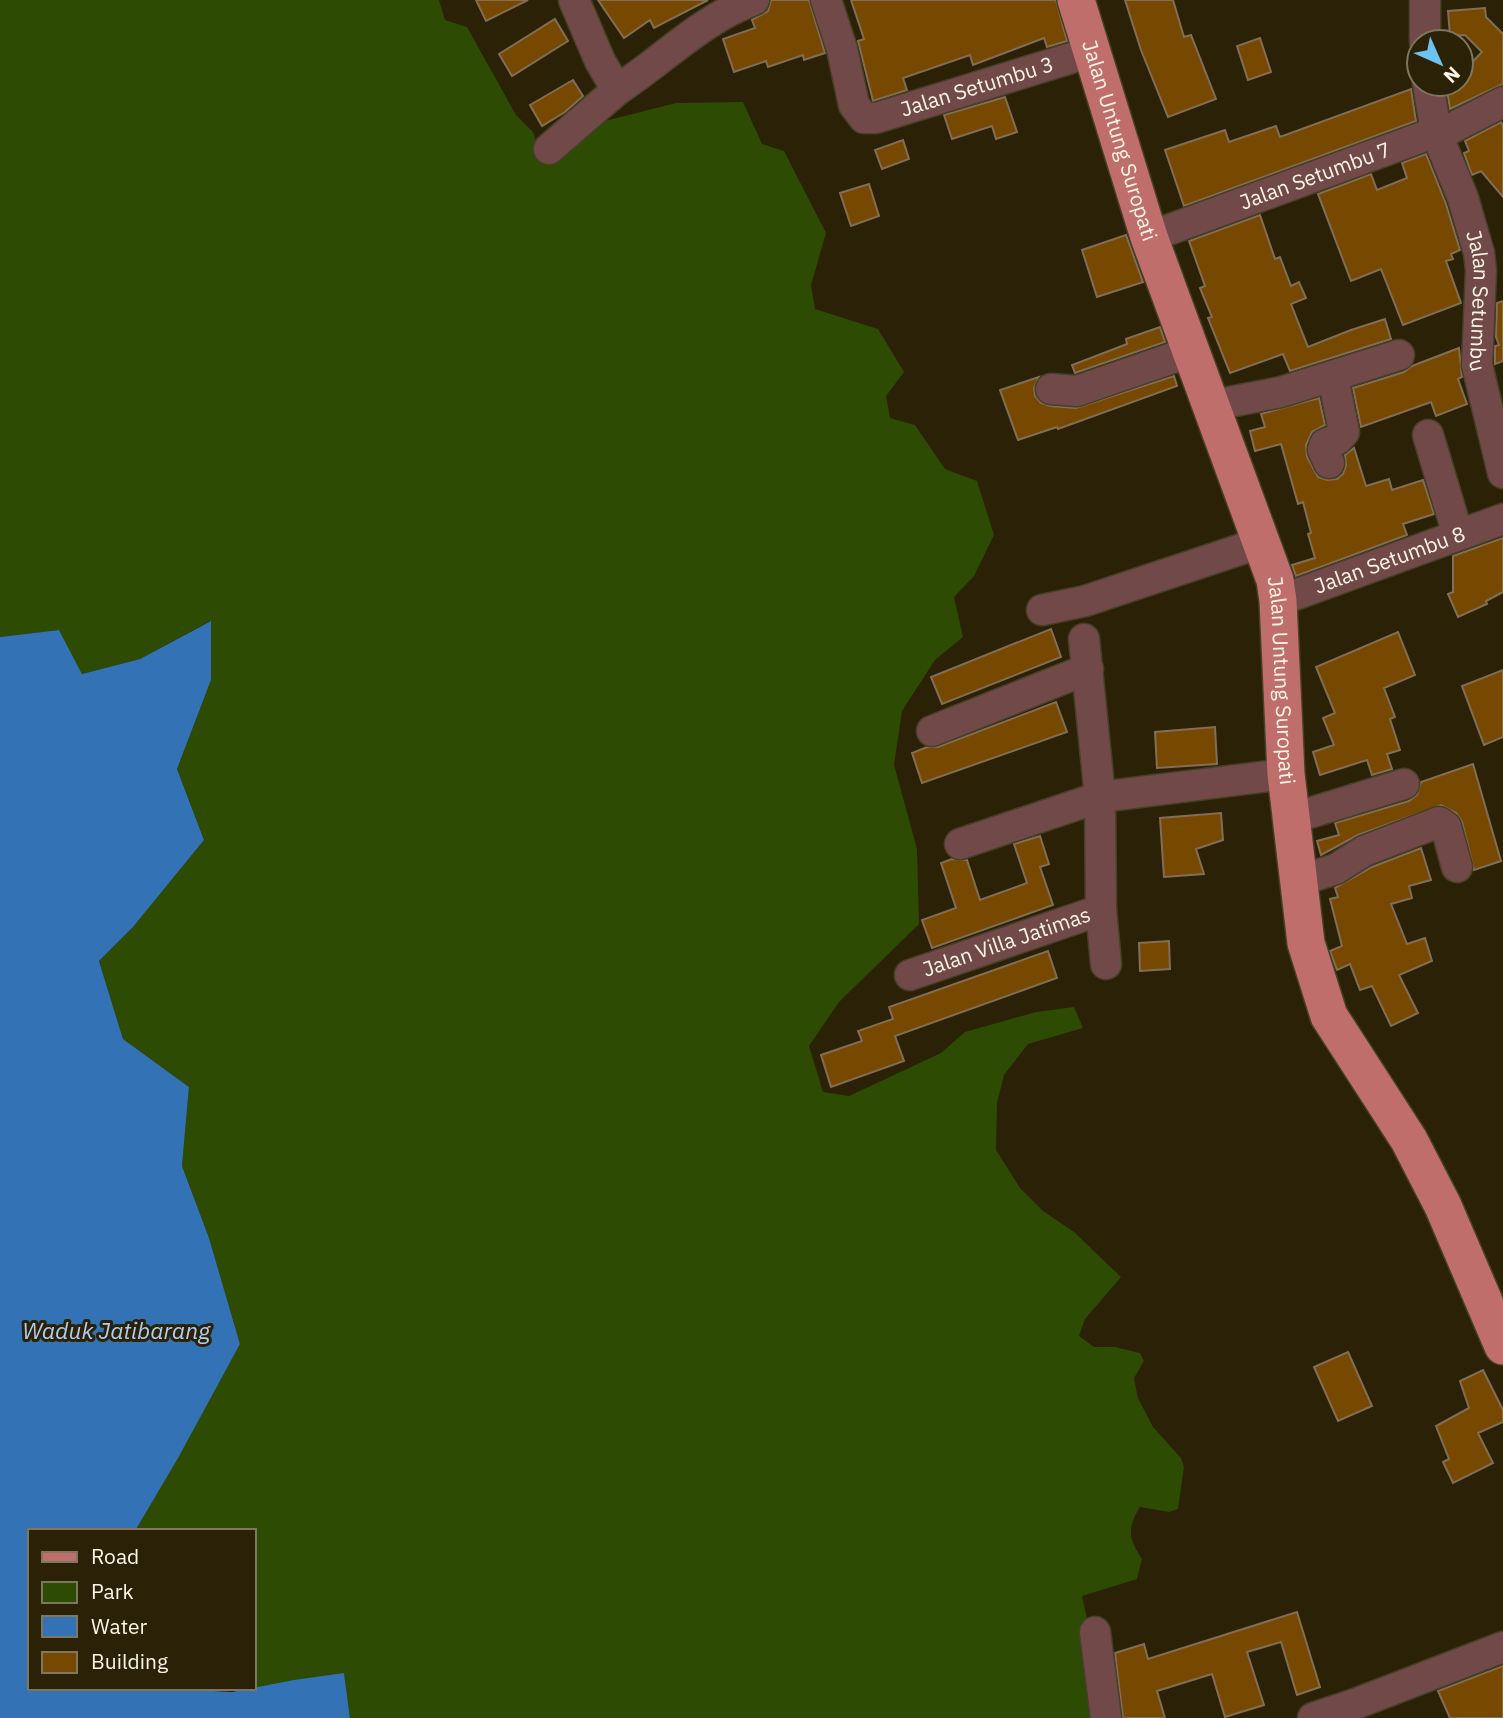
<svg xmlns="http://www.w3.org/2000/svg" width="1503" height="1718" font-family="'IBM Plex Sans',sans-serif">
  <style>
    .green { fill: #2d4b03 }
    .water { fill: #3373b5 }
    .building { fill: #774900; stroke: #826d57; stroke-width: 2 }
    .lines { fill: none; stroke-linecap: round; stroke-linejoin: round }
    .minor-casing { stroke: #473f26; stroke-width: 33 }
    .major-casing { stroke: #473f26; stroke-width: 40 }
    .minor { stroke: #714948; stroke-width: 30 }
    .major { stroke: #bf6e6c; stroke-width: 37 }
    .labels { text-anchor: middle; stroke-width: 6; stroke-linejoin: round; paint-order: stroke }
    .street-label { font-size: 21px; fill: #fbf5e5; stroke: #2a2107 }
    .water-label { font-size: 23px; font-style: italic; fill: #adcdf1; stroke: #2a2107 }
  </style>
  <rect width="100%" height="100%" fill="#2a2107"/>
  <path class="green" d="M0 0H439L445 20 467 27 516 115 533 132 542 159 605 121 676 103 743 102 762 144 784 151 826 233 811 285 815 309 878 329 904 372 886 396 890 418 915 425 945 469 977 481 994 535 974 576 954 597 963 637 935 660 902 711 894 765 917 849 919 924 839 1002 809 1046 823 1092 849 1096 941 1053 965 1032 1036 1012 1074 1007 1083 1028 1028 1044 1004 1075 997 1103 996 1150 1020 1188 1043 1211 1074 1232 1121 1277 1085 1319 1079 1336 1094 1347H1115L1140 1353 1144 1361 1134 1378 1138 1398 1153 1427 1181 1458 1184 1467 1178 1509 1169 1512 1140 1507C1127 1528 1128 1538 1142 1559L1137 1579 1082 1596 1091 1637 1098 1718H350L344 1673 254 1688V1531H135L240 1344 209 1238 182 1166 189 1087 123 1039 99 961 133 927 204 840 177 769 211 680 210 621 140 659 82 674 59 630 0 637Z"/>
  <path class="water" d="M211 621V680L177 769 204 840 133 927 99 961 123 1039 189 1087 182 1166 209 1238 240 1344 178 1458 135 1531H30V1688H155L232 1692 294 1680 344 1673 350 1718H0V637L59 630 82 674 140 659Z"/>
  <path class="building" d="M476 0H528L486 21Z
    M598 0H708L654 28 650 20 624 38Z
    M771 0H809L825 53 804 60 803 55 768 67 766 61 734 72 723 39 755 28 752 20 768 11Z
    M851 0H1056L1067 41 1047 47 1044 38 973 65 970 55 903 78 907 90 873 101 858 41 864 39Z
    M1125 0H1173L1184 37 1191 35 1216 99 1168 117 1141 50Z
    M1485 8 1486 17 1503 34V84L1450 109 1446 84H1461V74L1482 52 1465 35 1450 36 1448 11Z
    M555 19 568 41 512 76 499 54Z
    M1260 38 1271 72 1248 80 1237 46Z
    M573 80 583 96 565 112 542 126 530 105Z
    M1411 89 1416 121 1184 206 1165 150 1225 130 1229 142 1276 126 1280 137Z
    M1005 97 1017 132 996 139 992 126 952 139 944 115Z
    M1501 122 1503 126V197L1481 171 1472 175 1464 153 1469 151 1465 141Z
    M903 140 909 159 882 169 875 150Z
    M1426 154 1446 204 1460 250 1451 254 1453 259 1446 261 1461 303 1403 325 1381 269 1351 281 1318 194 1371 174 1377 190 1407 178 1402 163Z
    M869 184 879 216 851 226 840 193Z
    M1260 215 1275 259 1280 257 1291 286 1299 282 1306 298 1291 304 1308 347 1351 330 1385 319 1391 339 1290 371 1283 354 1230 373 1208 318 1212 317 1200 288 1205 286 1189 241Z
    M1126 235 1143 282 1097 297 1082 250Z
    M1503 301V361L1495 364V346L1499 345 1496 337 1497 303Z
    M1160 327 1165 342 1075 373 1072 365 1127 344 1126 339Z
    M1459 348 1462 377 1458 379 1467 404 1436 416 1431 402 1361 427 1353 388 1404 372 1412 366Z
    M1174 376 1177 386 1058 429 1057 427 1018 440 1000 390 1039 377 1034 388 1035 396 1041 403 1050 406 1076 408Z
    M1319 398 1325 425 1312 432 1306 445 1307 457 1318 477 1327 480 1337 479 1343 474 1346 465 1345 455 1354 448 1366 486 1389 479 1392 490 1423 480 1434 514 1403 524 1407 535 1296 576 1292 565 1315 558 1308 534 1311 533 1303 502 1298 504 1281 444 1255 451 1250 431 1265 427 1261 414Z
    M1503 538V592L1486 601 1487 604 1458 617 1448 594 1453 592V556Z
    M1051 629 1061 657 942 704 931 677Z
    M1398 632 1415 675 1384 688 1395 717 1390 719 1400 750 1387 754 1392 769 1372 775 1367 760 1320 775 1313 752 1334 745 1323 718 1335 713 1316 667Z
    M1503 670V737L1484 745 1462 686Z
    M1056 702 1067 732 922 783 912 753 927 747H938Z
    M1215 727 1217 764 1157 768 1155 732Z
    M1473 764 1501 861 1474 870 1462 822 1456 813 1441 805 1358 835 1321 855 1317 841 1339 835 1335 823 1409 801 1417 795 1421 782Z
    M1221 813 1223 840 1196 849 1204 874 1164 877 1160 818Z
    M1040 836 1049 864 1040 867 1053 905 932 948 922 920 956 908 941 863 952 859 967 860 980 900 1027 883 1014 844Z
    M1421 848 1431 880 1409 886 1412 898 1391 904 1407 944 1425 938 1432 961 1399 975 1418 1013 1391 1026 1372 986 1360 990 1350 964 1337 970 1330 951 1342 946 1330 899 1338 897 1335 888 1372 867Z
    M1169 941 1170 969 1140 971 1139 943Z
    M1048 951 1057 978 895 1036 904 1061 831 1087 821 1055 862 1041 858 1031 893 1019 889 1007Z
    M1348 1352 1372 1406 1338 1421 1314 1367Z
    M1483 1370 1503 1410V1422L1478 1433 1493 1463 1453 1483 1443 1462 1449 1459 1436 1426 1469 1408 1460 1381Z
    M1297 1612 1320 1687 1297 1695 1281 1642 1247 1652 1264 1705 1225 1717 1212 1674 1157 1691 1165 1718H1123L1115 1653 1144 1644 1148 1659Z
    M1503 1666V1718H1450L1438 1691Z"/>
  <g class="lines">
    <defs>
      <g id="minor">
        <path d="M574 0 600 61 617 90C663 60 702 19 754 0"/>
        <path id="s1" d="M826 0 842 49 854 105 864 118H876L1091 52"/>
        <path d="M1425 0V42"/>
        <path id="s2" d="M1503 102 1450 129 1436 132 1463 198 1479 253 1481 270 1477 365 1503 473"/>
        <path d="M549 149 617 90"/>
        <path id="s3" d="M1149 237 1436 132 1428 84"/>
        <path d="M1051 389 1077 391 1190 352"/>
        <path d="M1209 406 1281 392 1399 355"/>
        <path d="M1428 435 1458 535"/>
        <path d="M1329 463 1323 450 1325 444 1338 439 1344 432 1333 377"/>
        <path id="s4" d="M1278 601 1503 519"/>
        <path d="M1042 610 1085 601 1263 542"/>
        <path d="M1084 639 1100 797 1101 910 1106 964"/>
        <path d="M932 731 1088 669"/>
        <path d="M1290 819 1404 784"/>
        <path d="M960 844 1100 797 1286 774"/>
        <path d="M1298 881 1336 869 1364 851 1439 822 1446 827 1457 867"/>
        <path id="s5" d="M910 975 1101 910"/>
        <path d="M1095 1632 1106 1718"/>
        <path d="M1313 1718 1355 1704 1503 1647"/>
      </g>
      <g id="major">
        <path id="s6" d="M1076 0 1149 237 1275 580 1278 601 1286 774 1306 943 1329 1016 1409 1140 1443 1206 1503 1346"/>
      </g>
    </defs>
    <use href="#minor" class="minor-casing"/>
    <use href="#major" class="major-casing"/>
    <use href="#minor" class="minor"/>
    <use href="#major" class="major"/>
  </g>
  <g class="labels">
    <g class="street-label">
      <text dy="7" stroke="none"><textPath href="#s1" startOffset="243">Jalan Setumbu 3</textPath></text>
      <text dy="7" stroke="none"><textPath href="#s6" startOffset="147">Jalan Untung Suropati</textPath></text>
      <text dy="7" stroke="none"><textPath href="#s3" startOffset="177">Jalan Setumbu 7</textPath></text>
      <text dy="7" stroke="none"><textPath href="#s2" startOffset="250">Jalan Setumbu</textPath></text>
      <text dy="7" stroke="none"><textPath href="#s4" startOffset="119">Jalan Setumbu 8</textPath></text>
      <text dy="7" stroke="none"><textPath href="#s6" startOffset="714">Jalan Untung Suropati</textPath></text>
      <text dy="7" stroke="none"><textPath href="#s5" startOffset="102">Jalan Villa Jatimas</textPath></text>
    </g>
    <g class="water-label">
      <text x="116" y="1339">Waduk Jatibarang</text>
    </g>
  </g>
  <rect x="28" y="1529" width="228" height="161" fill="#2a2107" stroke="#7e7660" stroke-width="2"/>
  <rect x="42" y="1552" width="35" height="10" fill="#bf6e6c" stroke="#7e7660" stroke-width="2"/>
  <text x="91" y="1564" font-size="21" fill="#fbf5e5">Road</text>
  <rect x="42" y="1582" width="35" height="21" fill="#2d4b03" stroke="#7e7660" stroke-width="2"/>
  <text x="91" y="1599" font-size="21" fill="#fbf5e5">Park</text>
  <rect x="42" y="1616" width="35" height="21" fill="#3373b5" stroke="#7e7660" stroke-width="2"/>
  <text x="91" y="1634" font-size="21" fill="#fbf5e5">Water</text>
  <rect x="42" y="1652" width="35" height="21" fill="#774900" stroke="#7e7660" stroke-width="2"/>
  <text x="91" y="1669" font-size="21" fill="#fbf5e5">Building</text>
  <g transform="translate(1440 63) rotate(135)"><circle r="33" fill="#2a2107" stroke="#7e7660" stroke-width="2"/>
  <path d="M0-5L12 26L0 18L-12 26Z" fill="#6dc2f3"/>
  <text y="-10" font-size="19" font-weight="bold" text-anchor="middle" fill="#fbf5e5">N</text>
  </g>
</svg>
